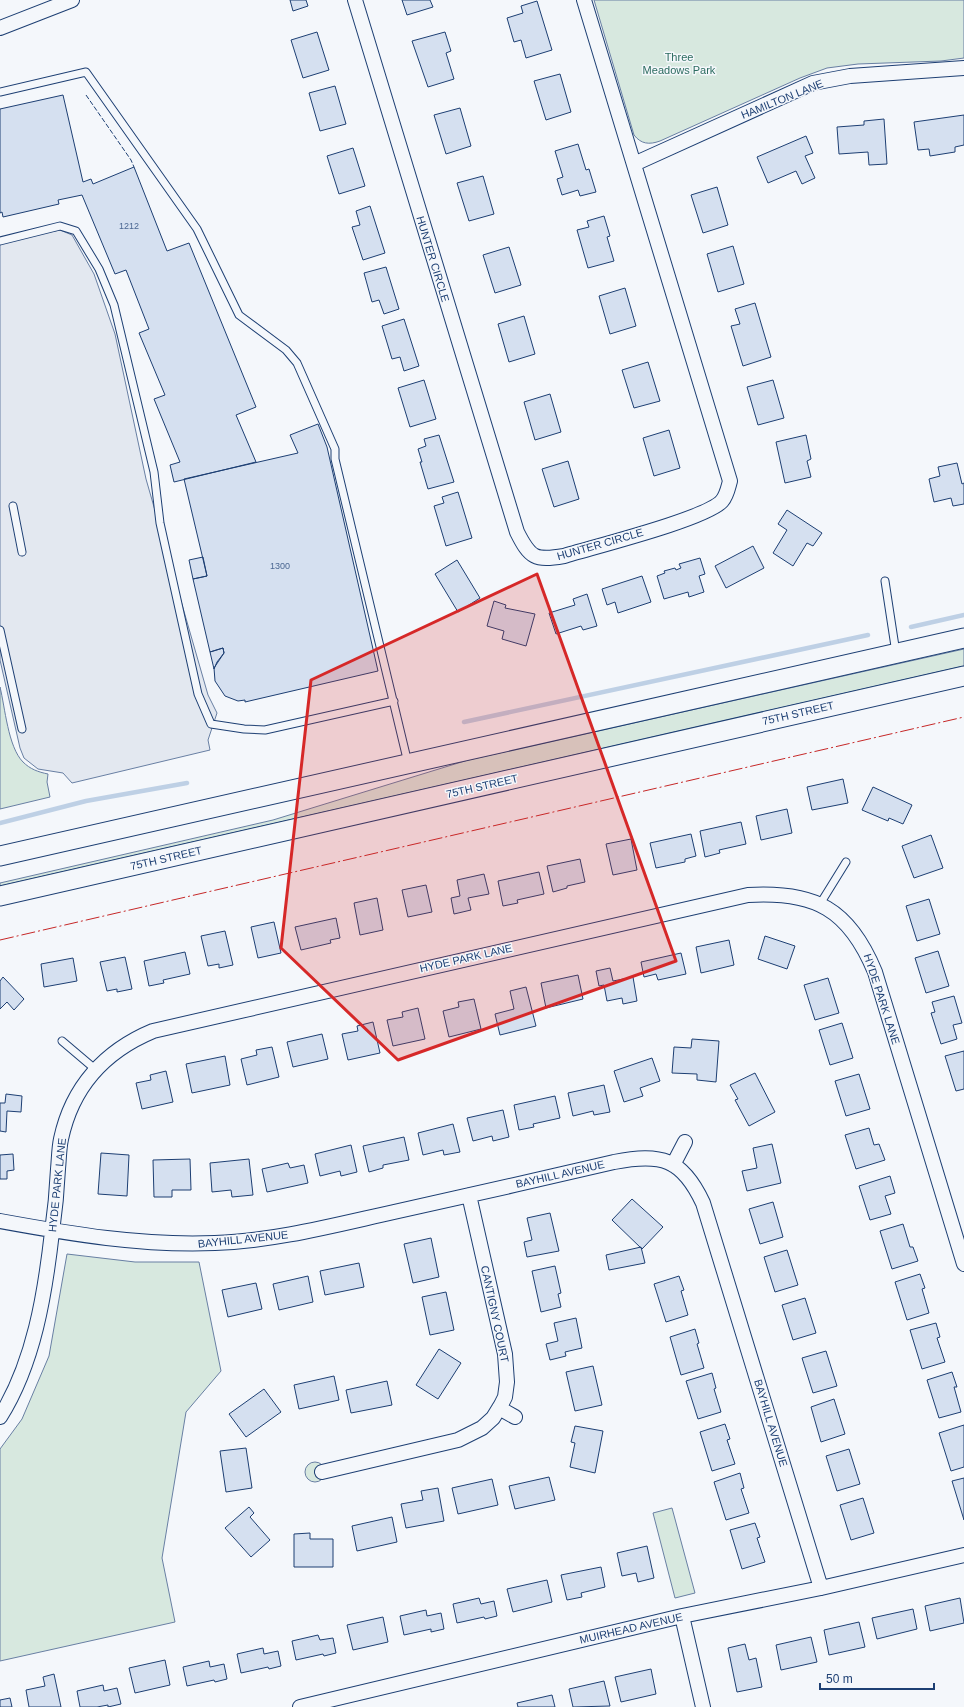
<svg xmlns="http://www.w3.org/2000/svg" width="964" height="1707" font-family="Helvetica,sans-serif">
  <style>
    .green { fill: #d7e8df; stroke: #687fa3 }
    .parking { fill: #e3e8f0; stroke: #687fa3 }
    .lines { fill: none; stroke-linecap: round; stroke-linejoin: round }
    .stream { stroke: #bed0e5; stroke-width: 4.5 }
    .building { fill: #d5e0f0; stroke: #1d3f73 }
    .service-casing { stroke: #1d3f73; stroke-width: 9 }
    .minor-casing { stroke: #1d3f73; stroke-width: 16 }
    .secondary-casing { stroke: #1d3f73; stroke-width: 21 }
    .service { stroke: #f4f7fb; stroke-width: 7 }
    .minor { stroke: #f4f7fb; stroke-width: 14 }
    .secondary { stroke: #f4f7fb; stroke-width: 19 }
    .fence { stroke: #1d3f73; stroke-width: 1; stroke-dasharray: 5 2; stroke-linecap: butt }
    .power { stroke: #c62828; stroke-width: 1; stroke-dasharray: 14 3 2 3; stroke-linecap: butt }
    .marked { fill: #d62828; fill-opacity: 0.2; stroke: #d62828; stroke-width: 3; stroke-linejoin: round }
    .labels { text-anchor: middle; stroke-width: 3; stroke-linejoin: round; paint-order: stroke }
    .number-label { font-size: 9px; fill: #4b6792 }
    .park-label { font-size: 11px; fill: #2c6c60; stroke: #f4f7fb }
    .street-label { font-size: 11px; fill: #1d3f73; stroke: #f4f7fb }
  </style>
  <rect width="100%" height="100%" fill="#f4f7fb"/>
  <path class="green" d="M594 0H964V58L941 61 858 64 827 68 800 78 660 141C649 145 641 144 634 135Z
    M964 649V666L0 886V883L273 820 468 760Z
    M0 687C5 707 8 747 23 762 30 769 38 772 48 774L47 782 50 797 0 809Z
    M67 1254 135 1262H199L221 1371 186 1412 162 1558 175 1622 0 1661V1449L22 1419 49 1356Z
    M305 1472a10 10 0 1 1 20 0a10 10 0 1 1-20 0Z
    M672 1508 695 1593 675 1598 653 1513Z"/>
  <path class="parking" d="M60 230 72 235 94 274 115 334 146 479 208 695 217 713 208 740 210 750 72 783 63 773 38 769 24 758 20 748 0 660V241Z"/>
  <g class="lines">
    <path class="stream" d="M911 627 964 615
      M464 722 868 635
      M0 823 86 801 187 783"/>
  </g>
  <path class="building" d="M290 0H306L308 6 293 11Z
    M402 0H430L433 7 407 15Z
    M537 1 552 50 526 58 521 40 514 42 507 18 523 13 521 6Z
    M317 32 329 70 303 78 291 40Z
    M445 32 451 51 446 53 454 79 428 87 412 41Z
    M560 74 571 112 546 120 534 81Z
    M335 86 346 124 320 131 309 93Z
    M63 95 83 182 91 179 93 184 134 167 167 251 189 243 256 407 236 415 256 462 174 482 170 465 180 462 154 399 165 395 139 333 149 329 126 270 115 274 82 195 58 200 59 204 3 217 2 212 0 213V109Z
    M460 108 471 146 446 154 434 115Z
    M964 115V145L955 147V152L930 156 929 149 918 150 914 122Z
    M884 119 887 164 869 165 868 152 839 154 837 127 864 125V121Z
    M806 136 813 153 805 156 815 178 802 184 796 171 768 183 757 157Z
    M578 144 586 170 589 169 596 192 580 196 578 190 562 195 557 179 563 177 555 151Z
    M353 148 365 186 339 194 327 156Z
    M483 176 494 214 469 221 457 183Z
    M717 187 728 225 703 233 691 195Z
    M370 206 385 253 363 260 352 227 360 225 356 211Z
    M604 216 610 236 607 237 614 261 588 268 577 230 589 227 587 221Z
    M733 246 744 284 718 292 707 254Z
    M509 247 521 285 495 293 483 255Z
    M386 267 399 309 384 314 379 300 372 302 364 273Z
    M625 288 636 326 610 334 599 296Z
    M755 303 771 357 743 366 731 326 740 324 735 309Z
    M524 316 535 354 509 362 498 324Z
    M404 319 419 366 404 371 400 357 392 359 382 326Z
    M648 362 660 401 634 408 622 370Z
    M424 380 436 419 410 427 398 388Z
    M773 380 784 418 758 425 747 387Z
    M550 394 561 432 535 440 524 402Z
    M318 424 327 447 378 671 245 702V700L238 701 225 696 215 681 214 668 224 653 223 648 210 652 193 579 207 576 184 479 298 453 290 435Z
    M669 430 680 468 654 476 643 438Z
    M439 435 454 482 428 489 420 462H422L418 449 426 446 424 439Z
    M806 435 811 459 807 461 811 477 785 483 776 442Z
    M568 461 579 499 554 507 542 469Z
    M957 463 962 484 964 483V504L953 506 951 498 934 502 929 479 940 476 938 467Z
    M458 492 472 538 446 546 434 506 444 503 442 497Z
    M787 510 822 533 813 546 807 543 793 566 773 553 787 530 778 524Z
    M753 546 764 568 726 588 715 566Z
    M203 557 207 576 193 579 189 560Z
    M700 558 705 574 699 576 704 592 689 597 688 592 664 599 657 576 665 573 664 571 675 568 676 570 681 568 679 564Z
    M457 560 480 598 458 612 435 574Z
    M642 576 651 602 618 613 615 602 607 605 602 589Z
    M587 594 597 626 583 630 581 626 556 634 549 613 575 605 573 599Z
    M494 601 506 605 505 608 535 614 526 646 502 639 504 631 487 626Z
    M223 648 224 653 217 662 214 669 210 652Z
    M843 779 848 803 812 810 807 787Z
    M873 787 912 805 903 824 889 818 888 821 862 810Z
    M787 809 792 833 761 840 756 816Z
    M741 822 746 844 719 850 720 853 705 857 700 831Z
    M691 834 696 856 685 859V862L656 868 650 843Z
    M931 835 943 868 914 878 902 846Z
    M631 839 637 870 613 875 606 844Z
    M580 859 585 882 567 886V888L553 892 547 866Z
    M539 872 544 894 517 900 518 903 503 906 498 881Z
    M484 874 489 894 468 898 471 910 454 914 451 898 460 896 457 880Z
    M426 885 432 912 408 917 402 890Z
    M377 898 383 930 360 935 354 903Z
    M929 899 940 934 917 941 906 906Z
    M336 918 340 938 330 940 331 943 301 950 295 927Z
    M274 922 281 953 258 958 251 927Z
    M225 931 233 965 219 968V964L208 966 201 936Z
    M765 936 795 946 787 969 758 959Z
    M729 940 734 965 701 973 696 947Z
    M938 951 949 986 926 993 915 958Z
    M185 952 190 974 163 980 164 983 149 986 144 961Z
    M681 953 686 974 658 980 656 974 644 977 641 962Z
    M125 957 132 989 117 992V989L107 991 100 962Z
    M73 958 77 981 44 987 41 964Z
    M610 968 613 981 633 977 637 1001 623 1004 622 998 607 1001 604 985 599 986 596 971Z
    M578 975 583 999 546 1008 541 983Z
    M3 977 24 999 14 1010 7 1002 0 1009V981Z
    M828 978 839 1013 815 1020 804 985Z
    M526 987 536 1026 500 1035 495 1014 514 1009 510 991Z
    M954 996 962 1023 953 1025 957 1039 941 1044 931 1013 935 1012 932 1002Z
    M474 999 481 1029 449 1037 443 1011 459 1007 458 1002Z
    M418 1008 425 1039 393 1046 387 1020 403 1017 402 1012Z
    M373 1022 380 1053 348 1060 342 1034 358 1031 357 1026Z
    M842 1023 853 1058 830 1065 819 1030Z
    M322 1034 328 1059 293 1067 287 1042Z
    M692 1039 719 1041 716 1082 697 1080V1074L672 1073 674 1047 691 1048Z
    M272 1047 279 1077 247 1085 241 1059 257 1055 256 1050Z
    M964 1051V1089L956 1091 945 1056Z
    M225 1056 230 1085 192 1093 186 1064Z
    M652 1058 660 1081 640 1088 643 1096 624 1102 614 1071Z
    M166 1071 173 1102 142 1109 136 1083 151 1080 150 1075Z
    M755 1073 775 1112 749 1126 735 1100 738 1099 730 1085Z
    M859 1074 870 1109 846 1116 835 1081Z
    M604 1085 610 1112 594 1115 593 1111 573 1116 568 1093Z
    M6 1094 22 1096 21 1112 7 1111 6 1132 0 1131V1103H5Z
    M555 1096 560 1118 533 1124 534 1127 519 1130 514 1105Z
    M503 1110 509 1137 493 1141 492 1136 473 1141 467 1118Z
    M453 1124 460 1152 444 1155 443 1150 423 1155 418 1133Z
    M869 1128 874 1145 879 1144 885 1160 856 1169 845 1135Z
    M404 1137 409 1160 383 1165V1168L369 1172 363 1146Z
    M772 1144 781 1183 747 1191 742 1171 757 1168 753 1148Z
    M351 1145 357 1172 341 1176 340 1171 320 1176 315 1154Z
    M101 1153 129 1155 127 1196 98 1194Z
    M13 1154 14 1170 7 1171V1179H0V1155Z
    M190 1159 191 1190H172V1197H154L153 1160Z
    M249 1159 253 1195 232 1197 231 1190 212 1192 210 1163Z
    M288 1163 290 1168 304 1165 308 1183 267 1192 262 1169Z
    M890 1176 895 1193 885 1196 891 1214 870 1220 859 1186Z
    M632 1199 663 1227 642 1249 612 1220Z
    M773 1202 783 1237 760 1244 749 1209Z
    M550 1213 559 1251 527 1257 524 1242 532 1240 527 1218Z
    M903 1224 910 1247H913L918 1261 892 1269 880 1231Z
    M431 1238 439 1277 413 1283 404 1244Z
    M641 1247 645 1263 609 1270 606 1255Z
    M787 1250 798 1285 775 1292 764 1257Z
    M359 1263 364 1287 325 1295 320 1271Z
    M555 1266 561 1293 558 1294 561 1307 541 1312 532 1271Z
    M920 1274 925 1288 922 1289 929 1313 907 1320 895 1282Z
    M308 1276 313 1302 279 1310 273 1284Z
    M679 1276 684 1290 681 1291 688 1315 666 1322 654 1284Z
    M256 1283 262 1309 228 1317 222 1290Z
    M446 1292 454 1330 430 1335 422 1297Z
    M805 1298 816 1333 793 1340 782 1305Z
    M576 1318 582 1348 565 1352 566 1356 550 1360 546 1344 558 1341 554 1323Z
    M936 1323 940 1337 937 1338 945 1362 922 1369 910 1330Z
    M695 1329 699 1343 697 1344 704 1368 681 1375 670 1337Z
    M439 1349 461 1363 438 1399 416 1385Z
    M826 1351 837 1386 813 1393 802 1358Z
    M593 1366 602 1405 575 1411 566 1372Z
    M952 1372 957 1387H954L961 1412 939 1418 927 1380Z
    M712 1373 716 1388 714 1389 721 1412 698 1419 686 1381Z
    M334 1376 339 1400 299 1409 294 1385Z
    M387 1381 392 1405 351 1413 346 1390Z
    M264 1389 281 1412 246 1437 229 1414Z
    M834 1399 845 1434 821 1442 811 1407Z
    M725 1424 730 1439 727 1440 735 1464 712 1471 700 1432Z
    M964 1425V1467L951 1471 939 1433Z
    M575 1426 603 1431 595 1473 570 1467 575 1443 571 1442Z
    M246 1448 252 1488 226 1492 220 1451Z
    M849 1449 860 1484 837 1491 826 1456Z
    M740 1473 744 1488 741 1489 749 1513 726 1520 714 1482Z
    M549 1477 555 1500 515 1509 509 1486Z
    M964 1478V1520L952 1481Z
    M492 1479 498 1505 458 1514 452 1488Z
    M438 1488 444 1521 406 1528 401 1504 423 1500 421 1491Z
    M863 1498 874 1533 851 1540 840 1505Z
    M249 1507 254 1513 250 1517 270 1540 251 1557 225 1528Z
    M392 1517 397 1542 357 1551 352 1526Z
    M755 1523 760 1537 757 1538 765 1562 742 1569 730 1530Z
    M310 1533V1539H333V1567H294V1534Z
    M647 1546 654 1578 638 1582 636 1573 622 1576 617 1553Z
    M601 1567 605 1587 581 1593 582 1597 567 1600 561 1575Z
    M547 1580 552 1602 513 1612 507 1589Z
    M479 1598 481 1604 494 1601 497 1616 485 1619 484 1617 457 1623 453 1604Z
    M960 1598 964 1623 930 1631 925 1606Z
    M913 1609 917 1629 877 1639 872 1618Z
    M426 1610 427 1616 441 1613 444 1629 431 1632V1629L404 1635 400 1616Z
    M383 1617 388 1642 353 1650 347 1625Z
    M859 1622 865 1647 829 1655 824 1630Z
    M318 1635 320 1640 333 1638 336 1653 324 1656 323 1654 296 1660 292 1641Z
    M811 1637 817 1662 781 1670 776 1645Z
    M745 1644 749 1660 756 1658 762 1687 737 1692 728 1648Z
    M263 1648 264 1654 278 1651 281 1666 269 1669 268 1667 241 1673 237 1654Z
    M165 1660 170 1685 135 1693 129 1668Z
    M209 1661 210 1667 224 1664 227 1679 215 1682 214 1680 187 1686 183 1667Z
    M651 1669 656 1694 621 1702 615 1677Z
    M54 1674 61 1707H29L26 1690 45 1686 43 1677Z
    M604 1681 610 1706 573 1707 569 1689Z
    M103 1685 104 1691 117 1688 121 1704 108 1707V1705L97 1707H80L77 1691Z
    M552 1695 555 1707H518L517 1703Z
    M10 1698 12 1707H0V1700Z"/>
  <g class="lines">
    <defs>
      <path id="service" d="M0 92 86 72 197 229 239 315 286 350 297 363 335 449V459L408 763
        M0 241 60 226 76 231 99 269 114 305 154 472 160 523 198 694 211 724 244 729 265 730 394 701
        M13 506 22 552
        M885 581 896 653
        M0 630 22 729
        M820 904 846 862
        M62 1041 95 1069"/>
      <path id="minor" d="M355 0 517 532C530 558 535 561 564 556 593 547 706 519 722 501 727 495 728 488 730 481L584 0
        M0 28 72 0
        M634 164 813 83 850 76 964 68
        M673 1165 685 1142
        M0 1221C71 1234 142 1246 215 1243 275 1241 335 1225 394 1212 467 1196 541 1179 614 1162 661 1153 682 1158 703 1203L821 1588
        M499 1408 515 1417
        M0 1417C34 1363 45 1294 52 1232 55 1211 57 1190 58 1169 59 1159 59 1148 61 1139 72 1087 105 1051 153 1031L748 895C815 891 849 909 875 972L964 1264
        M322 1472 458 1440 482 1428 493 1418 501 1405 505 1397 507 1382 505 1354 469 1195
        M682 1616 703 1707
        M300 1707 682 1616 821 1588 964 1555"/>
      <path id="secondary" d="M0 856 964 638
        M0 896 964 676"/>
    </defs>
    <use href="#service" class="service-casing"/>
    <use href="#minor" class="minor-casing"/>
    <use href="#secondary" class="secondary-casing"/>
    <use href="#service" class="service"/>
    <use href="#minor" class="minor"/>
    <use href="#secondary" class="secondary"/>
    <path class="fence" d="M86 95 131 160 134 167"/>
    <path class="power" d="M0 940 964 717"/>
  </g>
  <path class="marked" d="M537 574 676 961 398 1060 281 948 311 680Z"/>
  <g class="labels">
    <g class="number-label">
      <text x="129" y="229">1212</text>
      <text x="280" y="569">1300</text>
    </g>
    <g class="park-label">
      <text x="679" y="61">Three<tspan x="679" dy="13">Meadows Park</tspan></text>
    </g>
    <g class="street-label">
      <text transform="translate(782 99) rotate(-22)" y="4">HAMILTON LANE</text>
      <text transform="translate(433 259) rotate(73)" y="4">HUNTER CIRCLE</text>
      <text transform="translate(600 544) rotate(-16)" y="4">HUNTER CIRCLE</text>
      <text transform="translate(798 713) rotate(-13)" y="4">75TH STREET</text>
      <text transform="translate(482 786) rotate(-13)" y="4">75TH STREET</text>
      <text transform="translate(166 858) rotate(-13)" y="4">75TH STREET</text>
      <text transform="translate(466 958) rotate(-13)" y="4">HYDE PARK LANE</text>
      <text transform="translate(882 999) rotate(72)" y="4">HYDE PARK LANE</text>
      <text transform="translate(560 1174) rotate(-13)" y="4">BAYHILL AVENUE</text>
      <text transform="translate(57 1185) rotate(-84)" y="4">HYDE PARK LANE</text>
      <text transform="translate(243 1239) rotate(-6)" y="4">BAYHILL AVENUE</text>
      <text transform="translate(495 1314) rotate(78)" y="4">CANTIGNY COURT</text>
      <text transform="translate(771 1423) rotate(73)" y="4">BAYHILL AVENUE</text>
      <text transform="translate(631 1628) rotate(-13)" y="4">MUIRHEAD AVENUE</text>
    </g>
  </g>
  <path d="M820 1683v6h114v-6" fill="none" stroke="#1d3f73" stroke-width="2"/>
  <text x="826" y="1683" font-size="12" fill="#1d3f73" stroke="#f4f7fb" stroke-width="3" paint-order="stroke">50 m</text>
</svg>
